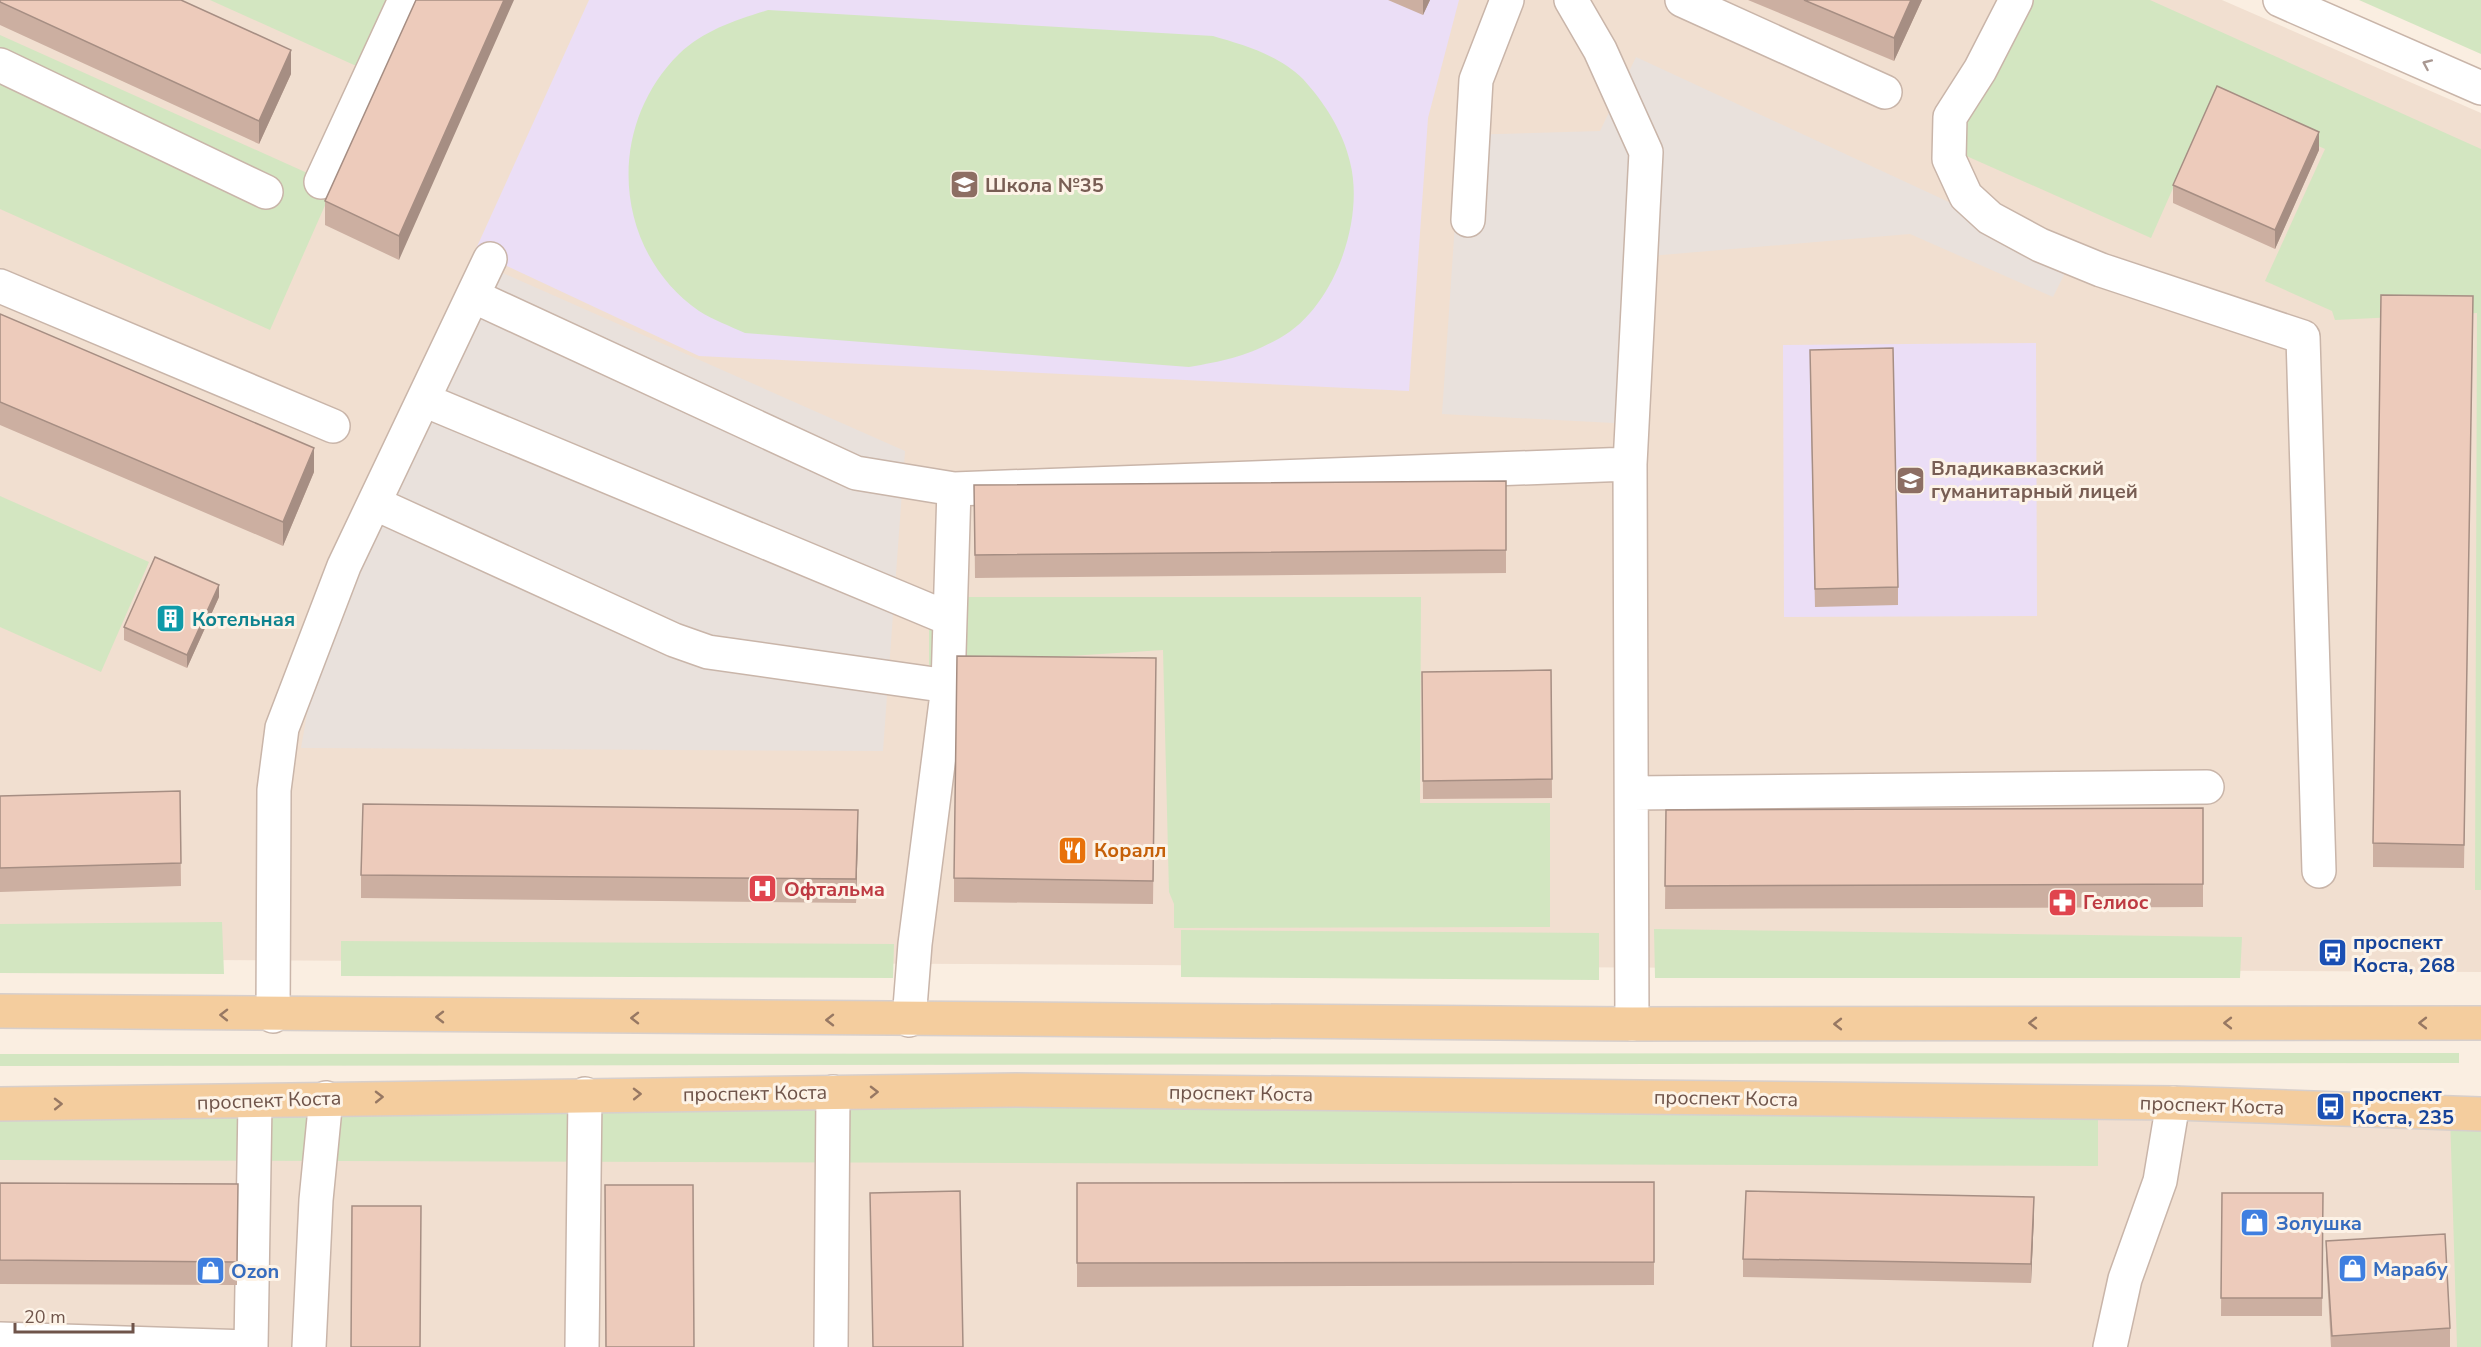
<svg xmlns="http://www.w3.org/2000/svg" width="2481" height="1347" font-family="'Nunito Sans',sans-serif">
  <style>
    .residential { fill: #f1dfd0 }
    .industrial { fill: #e9e1dc }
    .education { fill: #ebdef6 }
    .green { fill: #d3e6c1 }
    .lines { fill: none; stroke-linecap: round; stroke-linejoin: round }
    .minor-casing { stroke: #c9b5a9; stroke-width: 36 }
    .major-casing { stroke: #d7cfcc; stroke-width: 36 }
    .minor { stroke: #fff; stroke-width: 33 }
    .major { stroke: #f4cd9e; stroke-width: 33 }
    .wall { fill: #ccafa1 }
    .shaded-wall { fill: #a68e83 }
    .building { fill: #edcbbb; stroke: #a68e83; stroke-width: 1.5 }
    .oneway { stroke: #a99892 }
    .oneway2 { stroke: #977863 }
    .labels { text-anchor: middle; stroke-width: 6; stroke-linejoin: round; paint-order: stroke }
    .education-label { font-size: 20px; font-weight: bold; fill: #785e54; stroke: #fdf3e7; text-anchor: start }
    .culture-label { font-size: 20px; font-weight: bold; fill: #0d838f; stroke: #fdf3e7; text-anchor: start }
    .food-label { font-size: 20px; font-weight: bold; fill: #c56008; stroke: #fdf3e7; text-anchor: start }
    .health-label { font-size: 20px; font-weight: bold; fill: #be3a42; stroke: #fdf3e7; text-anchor: start }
    .transit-label { font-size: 20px; font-weight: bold; fill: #164399; stroke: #fdf3e7; text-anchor: start }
    .street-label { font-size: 20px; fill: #6f544a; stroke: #fdf3e7 }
    .shop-label { font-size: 20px; font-weight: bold; fill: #366cbe; stroke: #fdf3e7; text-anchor: start }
  </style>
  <rect width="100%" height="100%" fill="#faeee1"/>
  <path class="residential" d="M0 0H2222L2481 113V972L0 959Z
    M255 1102 2481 1114V1347H0V1104Z"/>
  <path class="industrial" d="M1636 57 2072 259 2053 297 1910 234 1638 257 1632 424 1442 414 1461 135 1600 131Z
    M471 259 905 451 883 751 301 748 334 558Z"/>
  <path class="education" d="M589 0H1459L1428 118 1409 391 699 356 475 251Z
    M2036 343 2037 616 1784 617 1783 345Z"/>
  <path class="green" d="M210 0H421L385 79Z
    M2023 0H2150L2481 149V890H2475L2477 313 2335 320 2332 311 2265 281 2325 149 2213 98 2151 238 1953 150Z
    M2359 0H2481V54Z
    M768 10 1213 36C1244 45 1279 55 1303 79 1324 102 1343 131 1350 162 1365 220 1334 308 1280 338 1248 356 1225 361 1189 367L745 333C730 326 713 320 699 311 613 251 605 127 679 54 704 30 736 20 768 10Z
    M0 35 334 185 270 330 0 209Z
    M0 496 149 562 101 672 0 627Z
    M929 597H1421L1420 803H1550V927L1174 928V904L1169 892 1163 650 929 665Z
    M222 922 224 974 0 973V924Z
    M1654 929 2242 937 2240 978H1655Z
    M1181 930 1599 933V980L1181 977Z
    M341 941 894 944 893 978 341 976Z
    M2459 1053V1063L0 1066V1054Z
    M2098 1106V1166L0 1160V1107Z
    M2481 1114V1347H2457L2450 1115Z"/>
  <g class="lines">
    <defs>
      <path id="minor" d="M1571 0 1600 50 1646 152 1630 464
        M1682 0 1885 92
        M2016 0 1980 70 1950 117 1949 159 1966 196 1990 218 2040 245 2101 270 2303 337 2319 871
        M2280 0 2481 88
        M0 65 266 192
        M321 182 405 0
        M1468 220 1476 80 1507 0
        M0 286 333 426
        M473 296 856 473 954 489 1630 464 1632 1024
        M424 400 950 619
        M374 503 674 640 708 652 948 686
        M1633 793 2207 787
        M273 1016 274 790 282 728 344 566 490 259
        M909 1020 915 944 948 686 954 489
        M0 1339 249 1347
        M251 1347 255 1102
        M309 1347 316 1200 326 1098
        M582 1347 585 1094
        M831 1347 833 1092
        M2110 1347 2125 1279 2160 1181 2173 1103"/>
      <path id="major" d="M0 1011 1632 1024 2481 1023
        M0 1104 1016 1090 2173 1103 2481 1114"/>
    </defs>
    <use href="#minor" class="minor-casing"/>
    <use href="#major" class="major-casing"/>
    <use href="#minor" class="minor"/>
    <use href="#major" class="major"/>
  </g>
  <path class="wall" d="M0 0 291 74 259 144 0 25Z
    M416 0 399 260 325 225V201Z
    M1388 0H1430L1423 15Z
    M1748 0H1922L1894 61Z
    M2319 150 2275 249 2173 203V185Z
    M2473 296 2464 868 2373 867V843Z
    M0 314 314 472 283 546 0 425Z
    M1810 368 1898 587V605L1815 607Z
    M1506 481V573L975 578 974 485Z
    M219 597 187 668 124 640V627Z
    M1156 658 1153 904 954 902V878Z
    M1551 670 1552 798 1423 799 1422 672Z
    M180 791 181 886 0 892V796Z
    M2203 808V907L1665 909 1666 810Z
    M858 834 856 903 361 898V875Z
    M1654 1182V1285L1077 1287V1183Z
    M0 1183 238 1184 237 1285 0 1284Z
    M2222 1193H2323L2322 1316H2221Z
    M2034 1215 2031 1283 1743 1277V1259Z
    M2326 1241 2450 1328V1347H2331L2326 1260Z"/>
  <path class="shaded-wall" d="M504 0H514L399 260V236Z
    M1423 0H1430L1423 15Z
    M1911 0H1922L1894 61V38Z
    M291 50V74L259 144V121Z
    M2319 132V150L2275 249V230Z
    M314 448V472L283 546V522Z
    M219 585V597L187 668V655Z
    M858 810V834L856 903V879Z
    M2034 1197V1215L2031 1283V1264Z"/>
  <path class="building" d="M0 0H181L291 50 259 121 0 2Z
    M416 0H504L399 236 325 201Z
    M1804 0H1911L1894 38Z
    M2217 86 2319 132 2275 230 2173 185Z
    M2381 295 2473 296 2464 845 2373 843Z
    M0 314 314 448 283 522 0 402Z
    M1893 348 1898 587 1815 589 1810 350Z
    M1506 481V550L975 555 974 485Z
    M155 557 219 585 187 655 124 627Z
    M957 656 1156 658 1153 881 954 878Z
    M1551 670 1552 779 1423 781 1422 672Z
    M180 791 181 863 0 868V796Z
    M363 804 858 810 856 879 361 875Z
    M2203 808V884L1665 886 1666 810Z
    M1654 1182V1262L1077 1263V1183Z
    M0 1183 238 1184 237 1262 0 1260Z
    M605 1185H693L694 1347H606Z
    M960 1191 963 1347H873L870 1193Z
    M1746 1191 2034 1197 2031 1264 1743 1259Z
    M2222 1193H2323L2322 1298H2221Z
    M352 1206H421L420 1347H351Z
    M2445 1234 2450 1328 2332 1336 2326 1241Z"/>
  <defs><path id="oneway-chevron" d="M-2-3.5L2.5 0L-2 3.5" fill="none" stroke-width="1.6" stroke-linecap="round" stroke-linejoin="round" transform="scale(1.5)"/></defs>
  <use class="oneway" href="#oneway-chevron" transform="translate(2427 64) rotate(-156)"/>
  <g class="oneway2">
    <use href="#oneway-chevron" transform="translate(224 1015) rotate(-179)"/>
    <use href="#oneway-chevron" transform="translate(440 1017) rotate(-180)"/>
    <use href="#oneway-chevron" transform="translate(635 1018) rotate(-180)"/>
    <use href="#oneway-chevron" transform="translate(830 1020) rotate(-180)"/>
    <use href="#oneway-chevron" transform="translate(2033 1023) rotate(180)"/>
    <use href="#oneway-chevron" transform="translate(2228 1023) rotate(180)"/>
    <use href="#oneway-chevron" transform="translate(2423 1023) rotate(180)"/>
    <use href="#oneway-chevron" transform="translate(1838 1024) rotate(180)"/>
    <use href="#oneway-chevron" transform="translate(874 1092) rotate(-1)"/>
    <use href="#oneway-chevron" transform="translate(637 1094) rotate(-1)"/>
    <use href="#oneway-chevron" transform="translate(379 1097) rotate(-1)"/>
    <use href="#oneway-chevron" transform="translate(58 1104) rotate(-1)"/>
  </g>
  <defs>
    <symbol id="school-square" viewBox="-11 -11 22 22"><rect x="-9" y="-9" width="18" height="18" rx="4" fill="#8d6e63" stroke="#fdf3e7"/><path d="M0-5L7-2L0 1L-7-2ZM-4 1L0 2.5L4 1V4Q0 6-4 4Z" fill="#fff"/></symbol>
    <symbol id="university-square" viewBox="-11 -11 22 22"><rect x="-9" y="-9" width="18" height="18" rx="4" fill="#8d6e63" stroke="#fdf3e7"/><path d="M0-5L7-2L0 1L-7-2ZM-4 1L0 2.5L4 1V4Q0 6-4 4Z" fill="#fff"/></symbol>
    <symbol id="building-square" viewBox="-11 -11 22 22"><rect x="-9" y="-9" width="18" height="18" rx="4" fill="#0f9aa8" stroke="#fdf3e7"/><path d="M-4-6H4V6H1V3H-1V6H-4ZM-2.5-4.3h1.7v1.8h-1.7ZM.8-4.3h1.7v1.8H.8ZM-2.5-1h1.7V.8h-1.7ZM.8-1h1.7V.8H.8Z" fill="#fff"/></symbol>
    <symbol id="restaurant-square" viewBox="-11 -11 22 22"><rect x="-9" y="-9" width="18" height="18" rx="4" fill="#e8710a" stroke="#fdf3e7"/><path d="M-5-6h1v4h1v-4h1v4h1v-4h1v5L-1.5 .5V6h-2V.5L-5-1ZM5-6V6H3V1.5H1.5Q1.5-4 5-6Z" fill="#fff"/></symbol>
    <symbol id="hospital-square" viewBox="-11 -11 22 22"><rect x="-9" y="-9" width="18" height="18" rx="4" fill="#e0444e" stroke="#fdf3e7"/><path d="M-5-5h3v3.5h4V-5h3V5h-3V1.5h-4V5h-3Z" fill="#fff"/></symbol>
    <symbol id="pharmacy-square" viewBox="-11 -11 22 22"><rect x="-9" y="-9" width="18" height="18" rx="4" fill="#e0444e" stroke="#fdf3e7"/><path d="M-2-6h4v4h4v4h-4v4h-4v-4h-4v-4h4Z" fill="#fff"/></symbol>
    <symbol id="bus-square" viewBox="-11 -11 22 22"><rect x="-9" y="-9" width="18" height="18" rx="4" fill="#1a4fb4" stroke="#fdf3e7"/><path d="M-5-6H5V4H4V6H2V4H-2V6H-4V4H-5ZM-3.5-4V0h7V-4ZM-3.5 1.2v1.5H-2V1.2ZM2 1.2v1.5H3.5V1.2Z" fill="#fff"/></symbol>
    <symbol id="shop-square" viewBox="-11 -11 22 22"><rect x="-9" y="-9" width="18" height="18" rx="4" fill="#3f7fe0" stroke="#fdf3e7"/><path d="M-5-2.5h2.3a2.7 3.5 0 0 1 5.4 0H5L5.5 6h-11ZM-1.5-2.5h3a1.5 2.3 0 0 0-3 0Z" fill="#fff"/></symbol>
  </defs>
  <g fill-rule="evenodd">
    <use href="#school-square" x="948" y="168" width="33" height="33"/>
    <use href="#university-square" x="1894" y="464" width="33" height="33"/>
    <use href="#building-square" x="154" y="602" width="33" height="33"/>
    <use href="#restaurant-square" x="1056" y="834" width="33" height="33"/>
    <use href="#hospital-square" x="746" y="872" width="33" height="33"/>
    <use href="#pharmacy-square" x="2046" y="886" width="33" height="33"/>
    <use href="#bus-square" x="2316" y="936" width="33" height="33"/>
    <use href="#bus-square" x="2314" y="1090" width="33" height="33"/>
    <use href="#shop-square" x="2238" y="1206" width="33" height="33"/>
    <use href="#shop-square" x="2336" y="1252" width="33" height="33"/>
    <use href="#shop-square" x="194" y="1254" width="33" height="33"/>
  </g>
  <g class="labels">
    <g class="education-label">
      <text x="985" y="192">Школа №35</text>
      <text x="1931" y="475">Владикавказский<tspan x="1931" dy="23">гуманитарный лицей</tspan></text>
    </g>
    <g class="culture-label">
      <text x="192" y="626">Котельная</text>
    </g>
    <g class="food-label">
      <text x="1094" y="857">Коралл</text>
    </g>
    <g class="health-label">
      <text x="784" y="896">Офтальма</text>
      <text x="2083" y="909">Гелиос</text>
    </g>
    <g class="transit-label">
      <text x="2353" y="949">проспект<tspan x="2353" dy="23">Коста, 268</tspan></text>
      <text x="2352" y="1101">проспект<tspan x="2352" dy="23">Коста, 235</tspan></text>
    </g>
    <g class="street-label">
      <text transform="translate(755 1093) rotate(-1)" y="7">проспект Коста</text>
      <text transform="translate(1241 1093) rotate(1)" y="7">проспект Коста</text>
      <text transform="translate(1726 1098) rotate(1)" y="7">проспект Коста</text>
      <text transform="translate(269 1100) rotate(-2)" y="7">проспект Коста</text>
      <text transform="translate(2212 1105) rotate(2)" y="7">проспект Коста</text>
    </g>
    <g class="shop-label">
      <text x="2276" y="1230">Золушка</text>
      <text x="2373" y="1276">Марабу</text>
      <text x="231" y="1278">Ozon</text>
    </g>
  </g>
  <path d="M15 1323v9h118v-9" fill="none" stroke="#6f544a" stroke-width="3"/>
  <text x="24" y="1323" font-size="18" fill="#6f544a" stroke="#fdf3e7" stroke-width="4.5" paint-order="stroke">20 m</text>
</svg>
